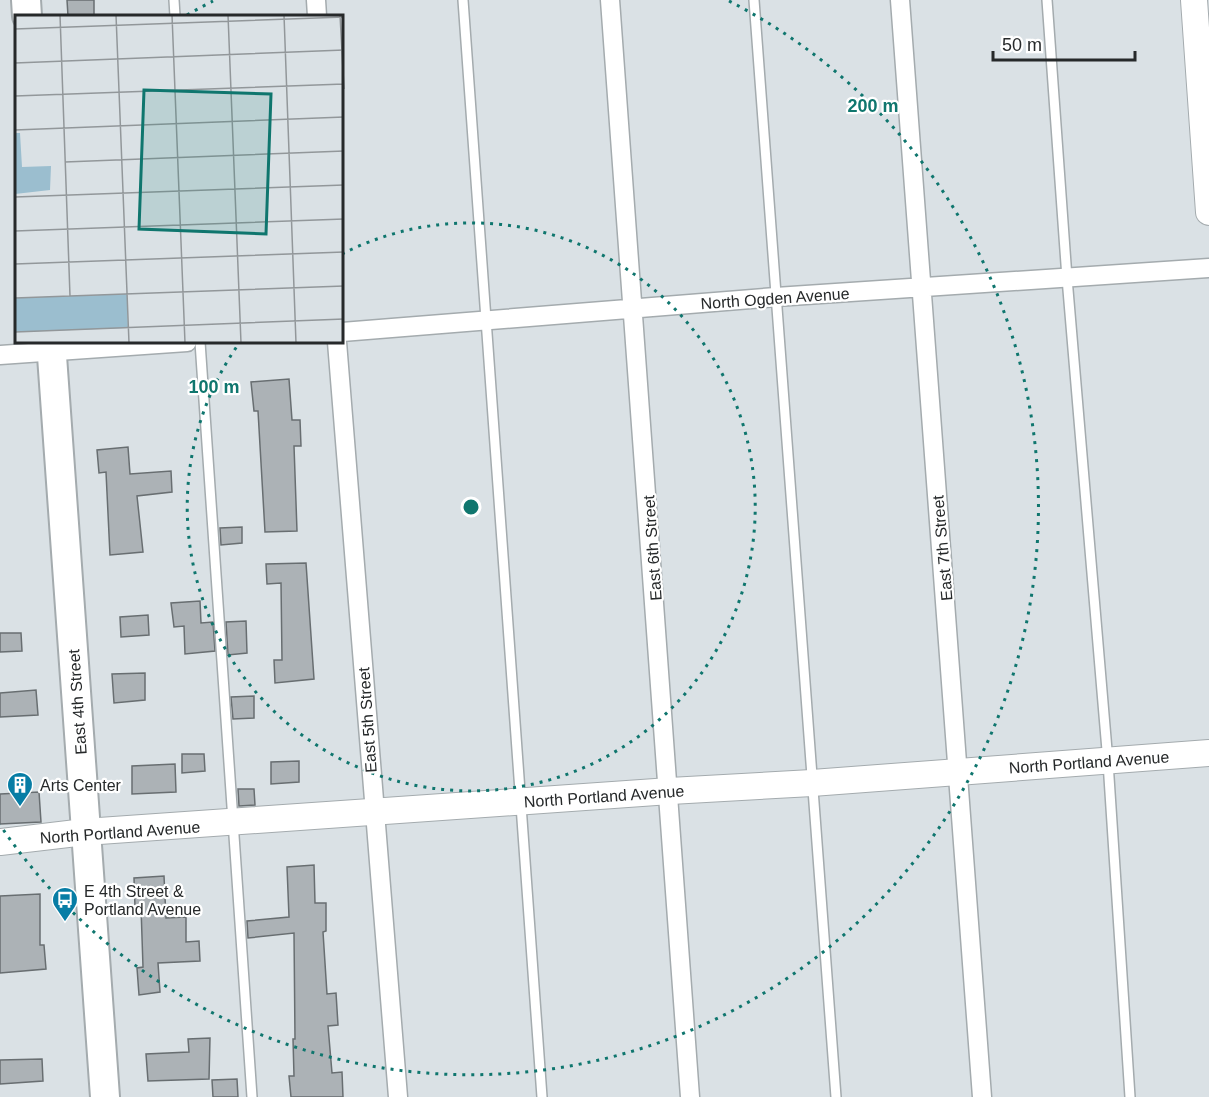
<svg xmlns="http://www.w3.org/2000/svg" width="1209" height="1097" font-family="Helvetica,sans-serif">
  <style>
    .building { fill: #acb2b6; stroke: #686e71; stroke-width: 1.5 }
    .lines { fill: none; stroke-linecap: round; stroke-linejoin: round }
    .lane-casing { stroke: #a4abae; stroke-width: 12 }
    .street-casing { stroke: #a4abae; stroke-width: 21 }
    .secondary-casing { stroke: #a4abae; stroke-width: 28 }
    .primary-casing { stroke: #a4abae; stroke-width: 32 }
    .lane { stroke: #fff; stroke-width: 9 }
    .street { stroke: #fff; stroke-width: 18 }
    .secondary { stroke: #fff; stroke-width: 26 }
    .primary { stroke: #fff; stroke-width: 28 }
    .ring { fill: none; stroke: #0f766e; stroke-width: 3; stroke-dasharray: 3 6 }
    .labels { text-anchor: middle; stroke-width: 4.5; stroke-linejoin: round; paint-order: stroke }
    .street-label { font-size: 16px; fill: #26292a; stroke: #fff }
    .poi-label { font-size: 16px; fill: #26292a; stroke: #fff; text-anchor: start }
    .inset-road { fill: none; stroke: #92979a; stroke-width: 1.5 }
    .view { fill: #0f766e; fill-opacity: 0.15; stroke: #0f766e; stroke-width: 3 }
    .inset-edge { fill: none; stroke: #26292a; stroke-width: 3 }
    .centre { fill: #0f766e; stroke: #fff; stroke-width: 3 }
    .ring-label { font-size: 18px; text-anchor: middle; font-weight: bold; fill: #0f766e; stroke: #fff; stroke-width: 4.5; stroke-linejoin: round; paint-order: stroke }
  </style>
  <rect width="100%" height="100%" fill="#dae1e5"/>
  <path class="building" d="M67 0H94V16H68Z
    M289 379 292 420H300L301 446H294L297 531 265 532 258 411H254L251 382Z
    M128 447 130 474 171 471 172 492 137 496 143 552 110 555 106 472 99 473 97 450Z
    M242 527V543L221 545 220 528Z
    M306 563 314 679 275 683 274 660H282L281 583 267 584 266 564Z
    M200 601 201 623 213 622 215 651 185 654 184 626 174 627 171 603Z
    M148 615 149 635 121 637 120 617Z
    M246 621 247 653 228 655 226 622Z
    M0 633H21L22 651 0 652Z
    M145 673V700L114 703 112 674Z
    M36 690 38 715 0 717V693Z
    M254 696V718L233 719 231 697Z
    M182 754H204L205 771 182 773Z
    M299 761V782L271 784V762Z
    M175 764 176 792 132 794V766Z
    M238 789H254L255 805 239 806Z
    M39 792 41 822 0 824V794Z
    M314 865 315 903H326V931L323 932 327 994 336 993 338 1025 328 1026 332 1073 342 1072 343 1097H291L289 1076H294L293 1039H295L294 933 248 938 247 921 289 917 287 867Z
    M164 876 166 918 186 917V942L199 941 200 961 158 963 160 992 139 995 137 968 143 967 141 907H135L134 878Z
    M40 894V945H44L46 969 0 973V896Z
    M210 1038 209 1079 148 1081 146 1054 189 1052 188 1039Z
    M42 1059 43 1081 0 1084V1060Z
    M237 1079 238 1097H213L212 1080Z"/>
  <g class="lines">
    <defs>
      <path id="lane" d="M174 0 175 16
        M463 0 542 1097
        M754 0 836 1097
        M1047 0 1067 278 1108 762 1130 1097
        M200 342 252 1097"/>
      <path id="street" d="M316 0 317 16
        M610 0 690 1097
        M900 0 982 1097
        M342 332 776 297 1209 268
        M337 342 398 1097
        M0 355 187 342"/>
      <path id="secondary" d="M1194 0 1209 212
        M0 842 85 832 670 791 812 783 1209 753"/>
      <path id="primary" d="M26 0 27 16
        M51 342 105 1097"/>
    </defs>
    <use href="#lane" class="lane-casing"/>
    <use href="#street" class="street-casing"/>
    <use href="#secondary" class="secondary-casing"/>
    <use href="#primary" class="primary-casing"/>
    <use href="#lane" class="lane"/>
    <use href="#street" class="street"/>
    <use href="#secondary" class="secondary"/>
    <use href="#primary" class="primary"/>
  </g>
  <g class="ring">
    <path d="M342 254A284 284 0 1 1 240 342"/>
    <path d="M187 15A568 568 0 0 1 213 1M729 1A568 568 0 1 1 0 825"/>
  </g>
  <defs>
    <symbol id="building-pin" viewBox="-11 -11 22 30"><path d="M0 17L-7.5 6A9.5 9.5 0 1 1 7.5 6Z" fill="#077da5" stroke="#fff"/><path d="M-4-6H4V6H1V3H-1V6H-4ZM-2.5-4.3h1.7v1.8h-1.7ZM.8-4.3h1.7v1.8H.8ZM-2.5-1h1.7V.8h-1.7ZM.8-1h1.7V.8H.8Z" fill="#fff"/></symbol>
    <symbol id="bus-pin" viewBox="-11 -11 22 30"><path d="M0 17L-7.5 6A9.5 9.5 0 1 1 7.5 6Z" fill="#077da5" stroke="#fff"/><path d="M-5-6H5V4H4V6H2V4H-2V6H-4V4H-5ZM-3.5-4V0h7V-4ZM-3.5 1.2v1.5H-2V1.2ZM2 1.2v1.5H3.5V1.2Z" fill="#fff"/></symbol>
  </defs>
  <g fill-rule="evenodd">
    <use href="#building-pin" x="5" y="770" width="30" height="40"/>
    <use href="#bus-pin" x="50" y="885" width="30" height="40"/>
  </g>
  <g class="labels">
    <g class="street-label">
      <text transform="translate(775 298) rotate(-4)" y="6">North Ogden Avenue</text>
      <text transform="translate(652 548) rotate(-94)" y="6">East 6th Street</text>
      <text transform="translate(942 548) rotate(-95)" y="6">East 7th Street</text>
      <text transform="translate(77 702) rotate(-94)" y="6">East 4th Street</text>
      <text transform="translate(367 720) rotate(-94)" y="6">East 5th Street</text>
      <text transform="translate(1089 762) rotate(-4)" y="6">North Portland Avenue</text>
      <text transform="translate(604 796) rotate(-4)" y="6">North Portland Avenue</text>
      <text transform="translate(120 832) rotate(-4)" y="6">North Portland Avenue</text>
    </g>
    <g class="poi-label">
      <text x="40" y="791">Arts Center</text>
      <text x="84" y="897">E 4th Street &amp;<tspan x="84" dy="18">Portland Avenue</tspan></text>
    </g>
  </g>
  <g transform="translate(15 15)">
    <rect width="328" height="328" fill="#dae1e5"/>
    <path d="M0 118H5L7 152 36 151 35 175 0 179ZM112 279 113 313 0 317V283Z" fill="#9bbecf"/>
    <path class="inset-road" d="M45 0 55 281M101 0 114 328M157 0 170 328M213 0 226 328M269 0 281 328M325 0 329 74M0 14 329 2M0 48 329 35M0 81 329 69M0 115 329 102M50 147 329 136M0 182 329 170M0 216 329 204M0 249 329 237M0 283 329 271M0 317 329 304"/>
    <path class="view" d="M129 75 256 79 251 219 124 214Z"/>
    <rect width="328" height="328" class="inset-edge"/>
  </g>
  <circle cx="471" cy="507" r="9" class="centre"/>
  <g class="ring-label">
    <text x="873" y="112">200 m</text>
    <text x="214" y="393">100 m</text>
  </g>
  <path d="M993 51v9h142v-9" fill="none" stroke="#26292a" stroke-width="3"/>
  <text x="1002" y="51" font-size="18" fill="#26292a" stroke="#ffffff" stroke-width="4.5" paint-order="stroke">50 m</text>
</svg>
